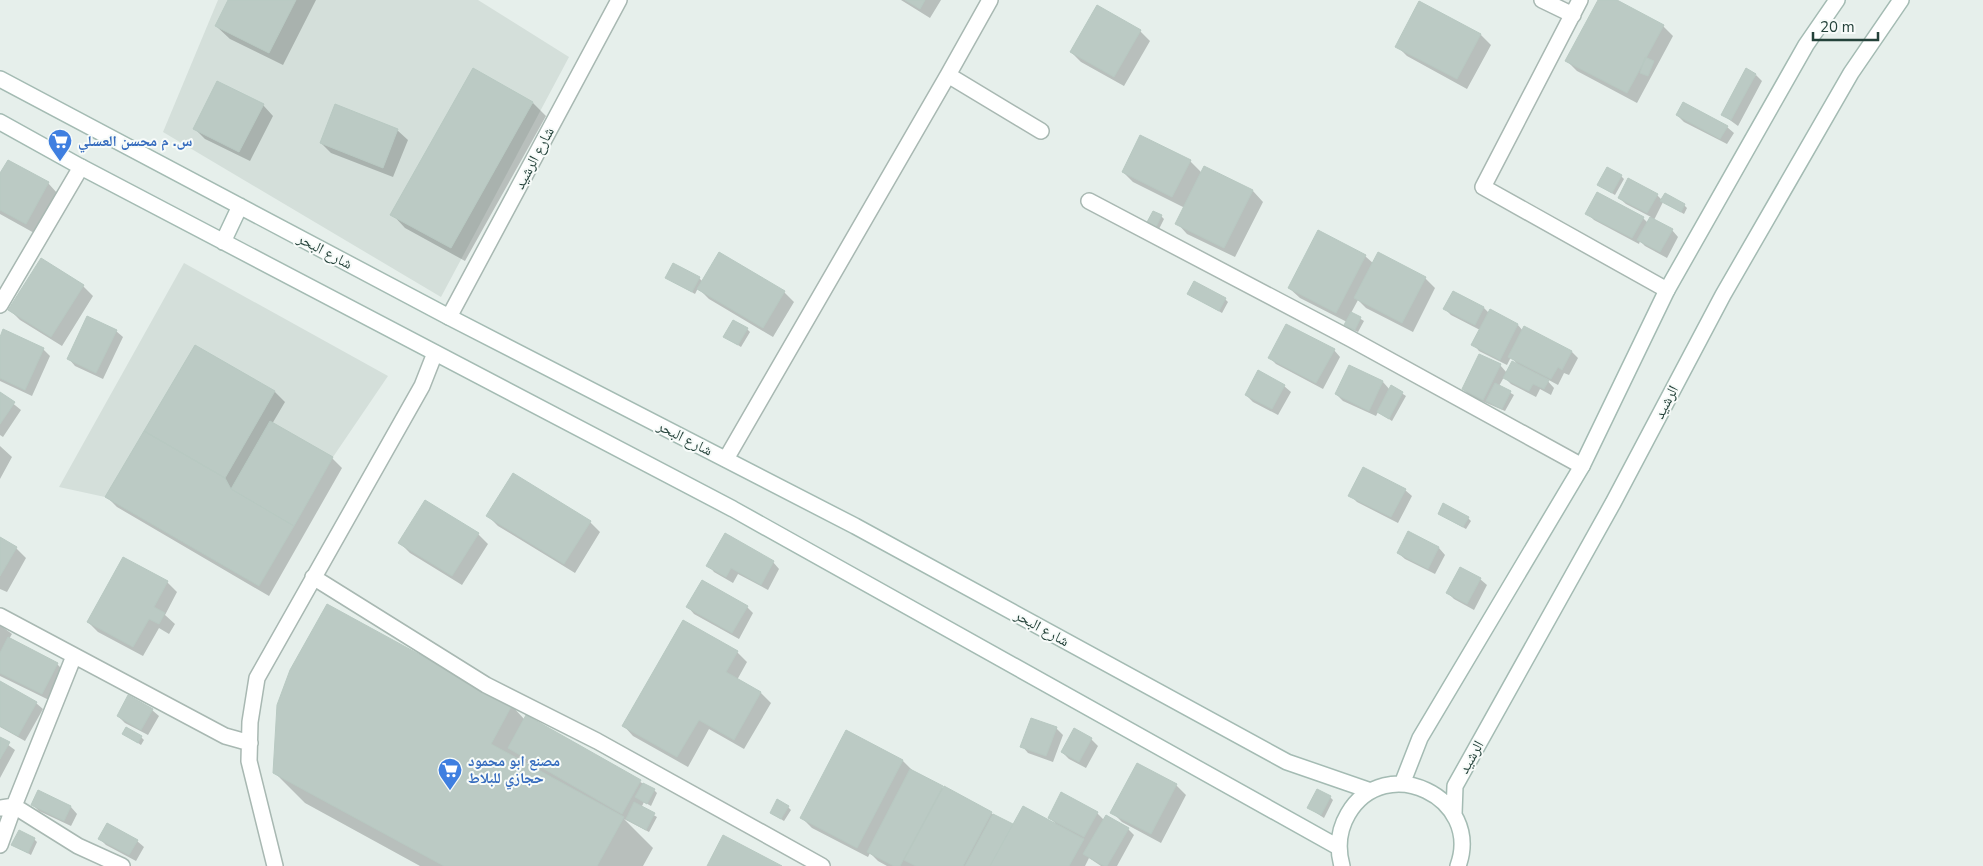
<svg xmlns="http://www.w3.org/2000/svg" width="1983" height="866" font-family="'Nunito Sans','Noto Naskh Arabic',sans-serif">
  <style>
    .built { fill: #d4dfda }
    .shadow { fill: #0003; fill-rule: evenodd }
    .building { fill: #bbcac4; stroke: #b8c9c2 }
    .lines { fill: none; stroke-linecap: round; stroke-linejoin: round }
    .minor-casing { stroke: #a8b8b2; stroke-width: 18 }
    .secondary-casing { stroke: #a4bbb3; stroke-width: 18 }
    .minor { stroke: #fff; stroke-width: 15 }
    .secondary { stroke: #fff; stroke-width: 15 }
    .labels { text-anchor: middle; stroke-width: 4; stroke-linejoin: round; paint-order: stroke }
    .shop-label { font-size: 15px; font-weight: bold; fill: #366cbe; stroke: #f7fbf9; text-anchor: start }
    .street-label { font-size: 15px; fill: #24423a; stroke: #f7fbf9 }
  </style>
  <rect width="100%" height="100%" fill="#e6efeb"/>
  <path class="built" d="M218 0H478L569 57 441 297 163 132Z
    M184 263 388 376 333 457 259 586 105 497 59 487Z"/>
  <path class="shadow" d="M229 0H316L283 65 230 39 216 26Z
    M901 0H941L930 18Z
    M1600 0H1615L1663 26 1673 36 1637 103 1577 71 1567 61Z
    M1420 3 1481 35 1491 45 1467 89 1407 56 1397 46Z
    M1140 31 1150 41 1124 86 1081 62 1071 52Z
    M1756 75 1762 81 1738 126 1723 115Z
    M533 103 546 116 465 261 405 228 392 214Z
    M263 105 273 116 250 161 205 139 194 128Z
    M1677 115 1727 127 1734 133 1727 144 1684 122Z
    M397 130 408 140 393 177 331 153 321 143Z
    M8 161 48 183 58 194 36 234 0 214V176Z
    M1190 161 1202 173 1205 168 1253 191 1263 202 1235 257 1187 234 1177 223 1185 208 1133 182 1123 172Z
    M1621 176 1624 179 1615 195 1598 185Z
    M1657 195 1662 200 1684 205 1687 208 1684 214 1663 202 1654 220 1672 230 1678 237 1667 258 1645 246 1640 241 1639 244 1594 220 1587 213 1643 218 1648 223 1651 217 1626 204 1619 198Z
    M1161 216 1164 219 1158 231 1151 227Z
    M1365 256 1374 264 1425 278 1435 288 1413 332 1366 308 1358 300 1351 313 1364 321 1358 332 1349 328 1346 325 1347 322 1300 298 1289 288Z
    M667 278H699L703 282 784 292 794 302 773 337 709 299 698 288 695 294Z
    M83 286 93 296 62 346 20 320 10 310Z
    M1453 293 1484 308 1489 313 1490 311 1518 325 1523 331 1572 352 1578 358 1569 375 1564 373 1558 385 1545 378 1554 388 1551 395 1540 389 1536 397 1511 384 1504 377 1499 386 1514 395 1505 411 1470 396 1463 389 1500 365 1507 373 1519 366 1511 357 1507 365 1479 351 1473 344 1480 330 1451 315 1445 309Z
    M1189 294 1225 299 1228 302 1222 313Z
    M747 329 750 332 741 347 725 337Z
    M4 331 43 349 50 356 32 396 0 381V340Z
    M116 331 123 337 103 379 75 366 69 359Z
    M195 346 275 392 285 402 272 424 332 458 342 468 269 596 117 507 107 497Z
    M1334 350 1340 357 1323 389 1276 364 1269 357Z
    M1383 382 1390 390 1392 387 1406 396 1392 421 1378 412 1376 416 1343 401 1336 394Z
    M1284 386 1291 392 1278 415 1253 402 1246 395Z
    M0 393 21 410 3 437 0 435Z
    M0 446 12 457 0 479Z
    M1405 490 1412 496 1398 523 1357 502 1350 495Z
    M1439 514 1468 518 1471 521 1466 529Z
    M488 516 590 522 600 532 575 573 498 526Z
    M1409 533 1439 548 1445 555 1435 574 1405 559 1398 553Z
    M478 534 488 544 462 585 410 553 400 543Z
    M0 539 16 548 26 558 7 592 0 589Z
    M773 562 779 569 768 590 738 574 733 583 714 572 708 565Z
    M1480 579 1487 585 1474 610 1454 599 1448 593Z
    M167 582 177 592 165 615 175 624 169 634 159 628 143 656 98 632 88 622Z
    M327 606 512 706 525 720 527 716 654 790 657 793 651 806 644 802 641 808 657 817 649 832 624 819 653 848 643 866H420L305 803 275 773ZM527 763 536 768 535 770 526 765Z
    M688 607H747L753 613 739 639 694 614Z
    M0 625 12 634 9 639 57 664 64 671 49 700 0 676Z
    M737 652 747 662 737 680 761 693 771 703 744 749 709 729 688 767 633 736 623 725Z
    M0 683 36 703 43 709 25 741 0 727Z
    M152 710 159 716 148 735 125 723 118 716Z
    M1056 728 1063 735 1053 762 1028 753 1022 746Z
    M1075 730 1091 739 1098 746 1086 768 1069 759 1062 752Z
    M846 732 903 761 913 771 944 789 991 813 1013 826 1056 824 1049 817 1062 794 1097 813 1104 820 1128 829 1134 835 1117 866H1101L1089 858 1085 866H887L878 861 870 853 868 857 812 828 802 818Z
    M124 734 141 737 144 740 141 745Z
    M0 739 15 750 0 778Z
    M1176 785 1186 795 1161 843 1122 822 1112 812Z
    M39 792 71 807 77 814 71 826 39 811 32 804Z
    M1330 797 1333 800 1324 818 1309 808Z
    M788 807 791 810 784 821 771 813Z
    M99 838 137 841 144 847 136 861 106 845Z
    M34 839 37 842 31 855 13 845Z"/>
  <path class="building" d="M228 0H296L269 53 215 26Z
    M905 0H925L920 9Z
    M1598 0H1617L1664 25 1627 93 1565 61Z
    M1419 1 1481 34 1457 79 1395 47Z
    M1097 5 1141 30 1114 77 1070 52Z
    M1645 57 1654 61 1648 76 1640 73Z
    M473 68 533 102 451 248 390 215Z
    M1746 68 1756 74 1731 120 1721 115Z
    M217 81 264 104 239 152 193 129Z
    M1683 102 1728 126 1720 139 1676 115Z
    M335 104 398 129 383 168 320 143Z
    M1140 135 1191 160 1172 197 1122 172Z
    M8 160 49 182 26 224 0 210V173Z
    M1204 166 1253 190 1224 248 1175 224Z
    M1607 167 1622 175 1612 193 1597 185Z
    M1628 178 1658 194 1647 213 1618 198Z
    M1597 192 1644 217 1632 238 1585 214Z
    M1665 193 1685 204 1681 212 1660 201Z
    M1153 211 1162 215 1155 229 1146 224Z
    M1650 217 1673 229 1660 252 1637 240Z
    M1318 230 1366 255 1336 313 1288 288Z
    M719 252 785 291 763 328 697 289Z
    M1378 252 1426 277 1402 323 1354 298Z
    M41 258 84 285 51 337 8 310Z
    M673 263 700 277 692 292 665 278Z
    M1194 281 1226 298 1219 311 1187 294Z
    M1453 291 1484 307 1475 325 1443 309Z
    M1490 309 1518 324 1500 360 1471 345Z
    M1351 312 1361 317 1355 330 1344 325Z
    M87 316 117 330 96 373 67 359Z
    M733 320 748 328 738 345 723 337Z
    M1286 324 1335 349 1316 383 1268 358Z
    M1524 326 1572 351 1562 370 1558 367 1551 379 1508 357Z
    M3 329 44 348 25 390 0 378V337Z
    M195 345 275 391 225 478 144 431Z
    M1479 354 1501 364 1483 400 1462 389Z
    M1512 361 1549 380 1544 389 1533 384 1529 391 1503 378Z
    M1349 365 1383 381 1369 411 1335 394Z
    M1258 370 1285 385 1272 409 1245 395Z
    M1495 383 1511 391 1502 409 1486 401Z
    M1391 385 1403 392 1389 419 1377 412Z
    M0 392 15 402 0 424Z
    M270 421 333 457 294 526 231 489Z
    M144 431 225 478 231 489 294 526 259 586 105 497Z
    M1363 467 1406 489 1391 517 1348 496Z
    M513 473 591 521 564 564 486 516Z
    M425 500 479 533 452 576 398 543Z
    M1443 503 1469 517 1463 527 1438 514Z
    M1408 531 1439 547 1428 569 1397 553Z
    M725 533 774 561 761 585 731 568 726 577 706 566Z
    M0 537 17 547 0 576Z
    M123 557 168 581 154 607 165 613 159 624 149 619 133 647 87 622Z
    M1460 567 1481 578 1467 604 1446 593Z
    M702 580 748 606 732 633 686 607Z
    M327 604 512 705 491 744 624 817 597 866H444L273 773 277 705 290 670Z
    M683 620 738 651 726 672 761 692 734 740 699 720 677 757 622 726Z
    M8 637 58 663 42 694 0 673V653Z
    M0 681 37 702 18 736 0 726Z
    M128 695 153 709 141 730 117 716Z
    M526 715 641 780 622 814 508 748Z
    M1031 718 1057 727 1046 756 1020 747Z
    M126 727 142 736 138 743 122 734Z
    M1074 728 1092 738 1079 762 1061 752Z
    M846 730 903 760 857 848 800 818Z
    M0 737 10 742 0 759Z
    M1137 763 1177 784 1151 834 1110 813Z
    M910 769 943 786 900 866H894L867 852Z
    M643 783 655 789 647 804 635 797Z
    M944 786 992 812 963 866H916L904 860Z
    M1317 789 1331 796 1321 815 1307 808Z
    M38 790 71 806 64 821 31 805Z
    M1061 792 1098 812 1084 837 1048 818Z
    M777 799 789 806 781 819 770 813Z
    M634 802 655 813 646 830 626 819Z
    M1023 806 1084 839 1069 866H990Z
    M993 814 1013 824 990 866H965Z
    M1106 815 1129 828 1107 866H1104L1083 854Z
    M107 823 138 840 129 855 98 839Z
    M19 830 35 838 28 853 11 845Z
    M723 835 782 866H707Z"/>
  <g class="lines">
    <defs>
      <path id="minor" d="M1542 0 1573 15
        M1580 0 1483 187 1667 290
        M948 75 1041 131
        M1089 201 1351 339 1582 466
        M0 305 81 167
        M449 317 619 0
        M726 459 948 75 990 0
        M313 577 486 685 597 741 822 866
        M0 616 225 736 250 743
        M0 808 14 806 78 846 122 866
        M0 845 14 806 74 656
        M275 866 249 761 250 722 257 678 422 386 435 353"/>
      <path id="secondary" d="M0 79 449 317 855 526 1287 762 1371 791
        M0 122 81 167 733 509 1338 847
        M223 242 240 206
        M1402 784 1420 738 1582 466 1667 290 1806 45 1837 0
        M1454 814 1455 786 1613 503 1723 295 1851 73 1901 0
        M1342 866C1337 848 1338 831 1348 814 1385 751 1483 797 1458 866"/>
    </defs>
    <use href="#minor" class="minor-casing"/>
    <use href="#secondary" class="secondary-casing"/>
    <use href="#minor" class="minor"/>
    <use href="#secondary" class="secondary"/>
  </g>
  <defs>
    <symbol id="supermarket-pin" viewBox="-11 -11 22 30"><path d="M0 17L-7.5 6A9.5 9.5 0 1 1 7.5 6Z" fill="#3f7fe0" stroke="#f7fbf9"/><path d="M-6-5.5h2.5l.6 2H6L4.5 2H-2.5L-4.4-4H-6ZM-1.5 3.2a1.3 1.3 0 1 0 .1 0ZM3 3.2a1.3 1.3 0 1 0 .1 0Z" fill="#fff"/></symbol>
  </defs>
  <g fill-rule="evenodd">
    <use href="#supermarket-pin" x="46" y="127" width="28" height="38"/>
    <use href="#supermarket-pin" x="436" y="756" width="28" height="38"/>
  </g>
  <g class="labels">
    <g class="shop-label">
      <text x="78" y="146">س. م محسن العسلي</text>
      <text x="468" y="766">مصنع ابو محمود<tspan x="468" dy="17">حجازي للبلاط</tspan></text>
    </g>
    <g class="street-label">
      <text transform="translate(534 158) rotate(-62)" y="5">شارع الرشيد</text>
      <text transform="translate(325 251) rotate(28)" y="5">شارع البحر</text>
      <text transform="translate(1666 402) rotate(-62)" y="5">الرشيد</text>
      <text transform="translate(685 438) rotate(27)" y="5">شارع البحر</text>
      <text transform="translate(1042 628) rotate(29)" y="5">شارع البحر</text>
      <text transform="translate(1471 757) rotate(-61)" y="5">الرشيد</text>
    </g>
  </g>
  <path d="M1813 32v8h65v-8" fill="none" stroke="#24423a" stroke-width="2.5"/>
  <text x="1820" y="32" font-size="15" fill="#24423a" stroke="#f7fbf9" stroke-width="4" paint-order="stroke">20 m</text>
</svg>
